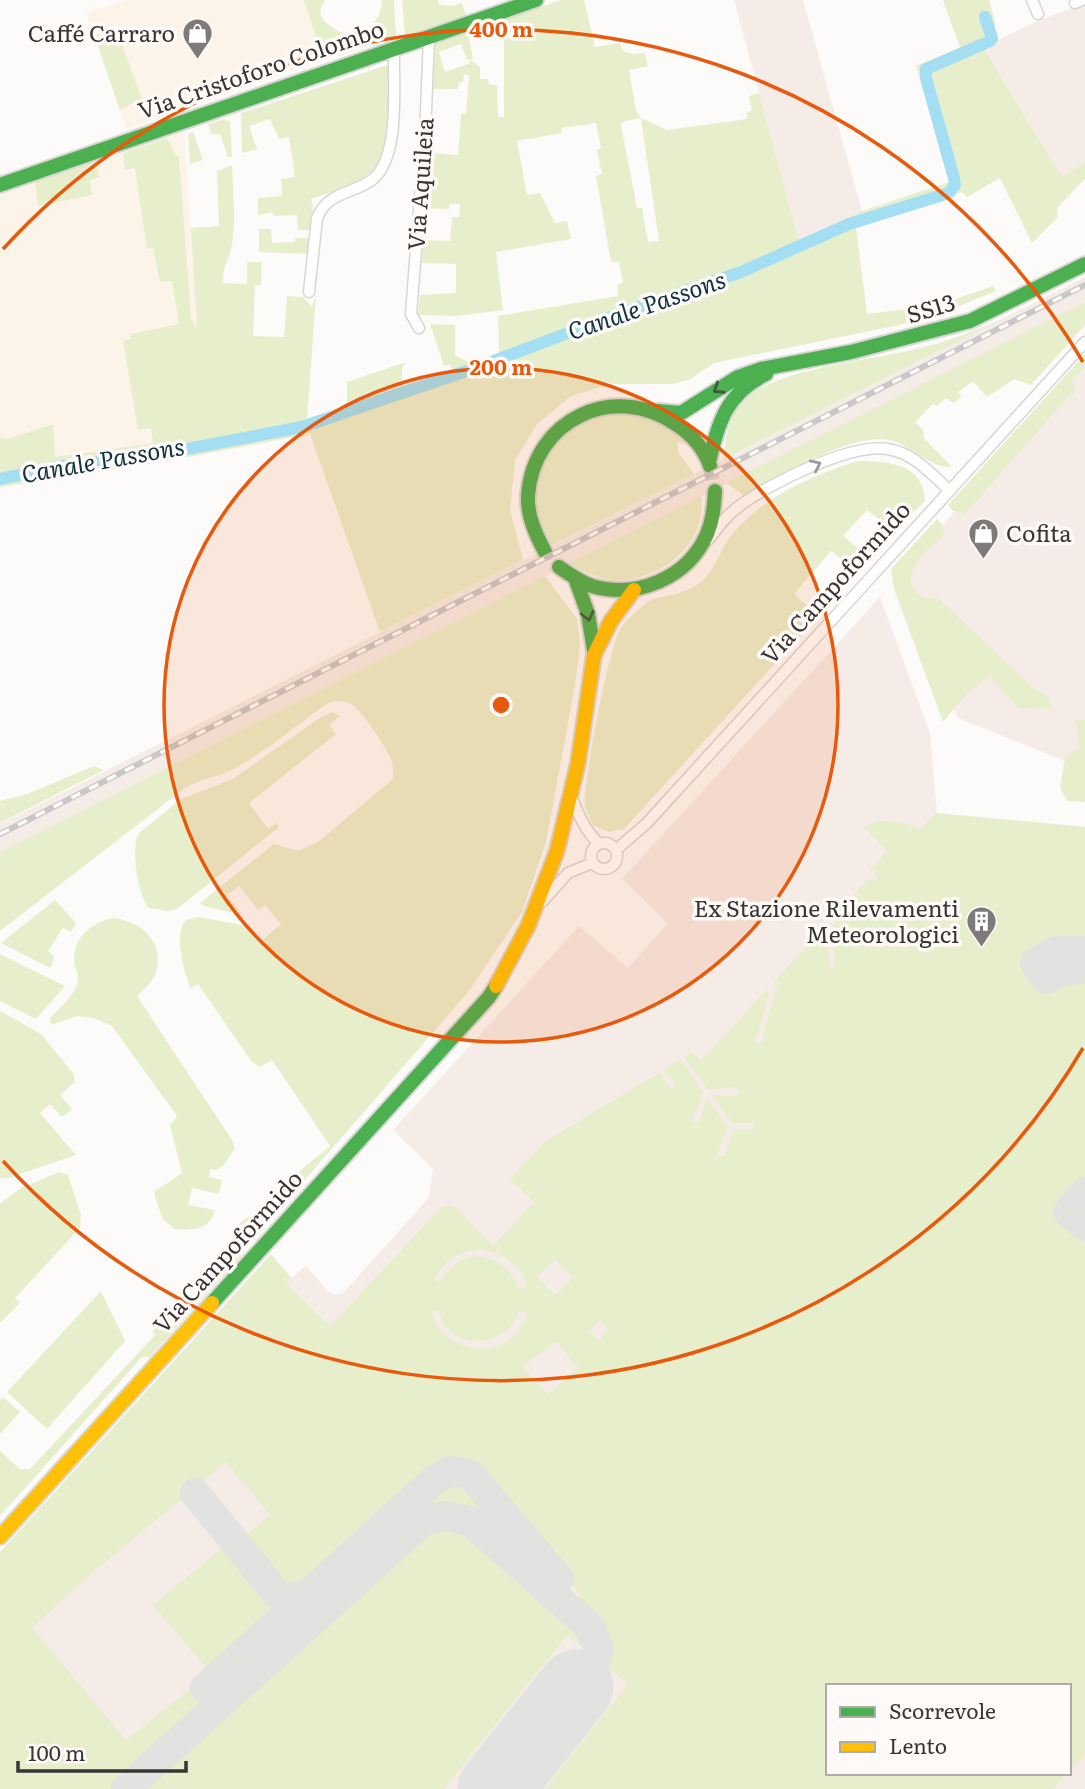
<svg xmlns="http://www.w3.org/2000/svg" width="1085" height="1789" font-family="Literata,serif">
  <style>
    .built { fill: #f5ece8; fill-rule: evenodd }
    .industrial { fill: #fcf4e8 }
    .green { fill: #e7eecc; fill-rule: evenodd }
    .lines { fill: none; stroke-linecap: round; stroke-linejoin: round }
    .canal { stroke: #a3def2; stroke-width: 12 }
    .taxiway { stroke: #e2e2e0; stroke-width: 30 }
    .runway { stroke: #e2e2e0; stroke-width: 75 }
    .primary-tunnel { stroke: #d6d3d2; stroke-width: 14; stroke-dasharray: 14 7; stroke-linecap: butt }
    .street-casing { stroke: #d8d6d4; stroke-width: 13 }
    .fast-casing { stroke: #d8d6d4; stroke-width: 18 }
    .slow-casing { stroke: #d8d6d4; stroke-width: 18 }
    .street { stroke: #fffefe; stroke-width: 10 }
    .fast { stroke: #4caf50; stroke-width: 14 }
    .slow { stroke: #ffc107; stroke-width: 14 }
    .rail-casing { stroke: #c8c8c8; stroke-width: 6 }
    .rail { stroke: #fffaf7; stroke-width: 3.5; stroke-dasharray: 10; stroke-linecap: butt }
    .oneway { stroke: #3e5a3c }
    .oneway2 { stroke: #9c9a99 }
    .ring { fill: none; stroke: #e8590c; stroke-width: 3.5 }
    .labels { text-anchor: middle; stroke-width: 7; stroke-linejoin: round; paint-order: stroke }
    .poi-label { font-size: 23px; fill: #383534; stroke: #fffaf7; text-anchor: end }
    .street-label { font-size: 23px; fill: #383534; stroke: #fffaf7 }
    .water-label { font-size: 24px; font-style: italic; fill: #0b3340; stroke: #fffaf7 }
    .centre { fill: #e8590c; stroke: #fffaf7; stroke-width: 3.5 }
    .ring-label { font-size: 21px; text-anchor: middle; font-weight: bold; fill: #e8590c; stroke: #fffaf7; stroke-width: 7; stroke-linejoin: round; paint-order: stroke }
  </style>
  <rect width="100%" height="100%" fill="#fdfbf9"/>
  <path class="built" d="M734 0H803L862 211 799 241Z
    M1085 3V162L1062 177 984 47 1035 22Z
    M1085 277V302L0 852V824Z
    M1085 365V769L958 718 895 578Z
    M880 597 930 733 937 813 1085 827V1789H0V1576L286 1282 306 1266 329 1292 335 1295 343 1293 400 1230 429 1197 433 1169 393 1130 579 926 628 968 668 923 622 879ZM828 1686H1069V1773H828Z"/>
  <path class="industrial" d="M125 0H304L324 60 127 129 86 13Z
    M184 132 205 435 55 457 0 469V195Z"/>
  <path class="green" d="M304 0H325C309 22 339 28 351 40 354 43 355 46 357 50L324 60Z
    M382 0H394L396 37 368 46C366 29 382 18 382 0Z
    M402 0H438L439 5 453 6 462 3 466 15 405 36Z
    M561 0H584L595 47 620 43 623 51 633 54 645 53 648 66 629 70 636 111 641 118 667 130 747 119V113L752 110 749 96 759 93 799 241 862 211 949 182 916 66 960 48 943 0H989L996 25 993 27 999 41 984 48 1062 177 1085 162V179L1057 208 1058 217 1032 243 1000 178 967 197 962 192 856 227 867 314 939 305 993 286 996 291 939 314 899 325 714 363 689 380 672 384H611L571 396 537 424 515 460 510 510 523 560 380 632 310 434 156 463 0 487V438L7 439 53 424 55 457 153 443 151 428 138 430 123 340 131 339V334L179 324 172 281 160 282 153 248 147 249 135 168 125 170 123 153 167 138 176 156H179L191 318 197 329 191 228 219 226 217 171 232 165C233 192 236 219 232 245 229 261 223 263 223 283L247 284V262H262L261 285H255L253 336 284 337 287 296 303 297 312 307 316 295 307 421 347 407V382L406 362 402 368V387L452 370 450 364 444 366 430 324 455 325V356L472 363 499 353 498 316 618 296 617 285 623 282 619 262H611L596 176 602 174 597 150 601 148 596 123 561 128 562 133 517 141 527 195 540 193 555 223 567 221 571 239 496 252 503 310 456 316 418 315 420 295 456 293V264L422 263 423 240 450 241 452 217H459L460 204H450L449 209 426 208 429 153 458 155 461 114H466L469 75 464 74 463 82H459L458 89H432L433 45 468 33 473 59 467 60 461 44 439 52 445 72 470 63V60L480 67V79H488L489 84 497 85 498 117H504V20ZM641 118V119L659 241 648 242 642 208H637L621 125 624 121Z
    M116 28 142 99 120 110 94 35Z
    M388 65 390 67C389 100 398 154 366 176 350 188 329 192 311 199L313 207 310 230H298L297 215 274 216 273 212 258 215V198L282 196 281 179 295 177 289 137 279 139 270 119 249 126 257 149 242 153 241 113Z
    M225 119 230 122 232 157H228L220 134H211L208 124Z
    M193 132 203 160 190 164 188 134Z
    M97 161 99 177 90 181 92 195 38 206 35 182Z
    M259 229H271L272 243 295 242V238H310L308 254 259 252Z
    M1085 302V325L1031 385 1014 379 987 397 973 381 958 392 961 397 954 403 946 398 937 406 933 404 915 422 924 431V438L952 467C931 468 913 447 893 441 854 430 782 475 747 494H742L726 483Z
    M1000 320 724 459C725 434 731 409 753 393 793 366 876 360 924 347 950 341 975 330 1000 320Z
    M1085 354V367L1071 381 1077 391 1067 398 965 514 953 511 948 505Z
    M614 412C643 412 666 422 687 445L678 442V452L694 474 552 545C548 539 544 532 541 526 519 471 560 421 614 412Z
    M857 461C887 461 924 463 925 501L902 523 894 515 886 525 867 510 843 536 864 553 880 537 885 541 845 587 839 582 851 566 831 551 794 594 811 609 824 596 831 602 624 829 609 832 593 825C591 819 586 812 585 805 583 782 609 647 621 628 625 621 647 601 653 599 671 595 686 594 702 581 717 567 721 546 734 532 766 495 812 476 857 461Z
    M701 496C708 544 660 582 615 580 598 579 584 572 569 563Z
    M937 519 942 524 944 535C930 549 898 571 917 593 922 599 930 599 938 598L1030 685 1048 697 1052 709 1018 708 989 676 965 696 943 722 894 589 891 569Z
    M545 576 577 619 580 644 575 685 546 842 522 912 469 991 277 1212 269 1213 263 1208 283 1194 279 1188 330 1146 272 1060 260 1067 252 1062 198 984 191 989C184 973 173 934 186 920L199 917 247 926 260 942 281 924 265 905 258 910 239 886 227 895 242 915 204 906 200 903 274 844 298 851 318 842 393 779C393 774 394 767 392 762 389 751 364 714 354 706 347 700 337 700 328 703 298 724 269 749 237 767 221 777 201 778 185 788L0 931V852Z
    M332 712 340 716 329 725 336 734 249 803 268 829 276 823 279 827 177 909 168 911 149 908C138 897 130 847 139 833L181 799 233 779 321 717Z
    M1085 719V802L1067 801 1060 788 1065 758 1080 748 1075 720Z
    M94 766 104 770 0 823V801L27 794Z
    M936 813 1085 827V951H1056L1035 963 1046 979 1062 971 1085 969V1192L1069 1212 1085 1226V1754L1069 1772V1686H828V1773H1068L1053 1789H545L628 1684 567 1635 444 1789H0V1552L271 1254 291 1277 286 1283 330 1326 441 1208 449 1205 455 1207 493 1246 534 1202 510 1179 544 1142 660 1072 670 1089 675 1088V1085L664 1069 680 1059 704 1093 692 1119 693 1122H699L707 1098 728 1127 717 1153 718 1156H724L734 1129H753L755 1123H732L712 1095 736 1096 739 1090 734 1087 708 1090 684 1057 692 1052 701 1061 767 989 769 993 759 1032 754 1039 758 1043 764 1040 763 1034 774 994 777 991V988L773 983 826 925 830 967H835L833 927 836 921 833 917 868 879 874 881 877 878 874 871 869 872 887 851 863 827C881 817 903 822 920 829ZM481 1249C503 1254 523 1264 527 1288H519C511 1265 483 1248 459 1261 451 1266 445 1274 440 1282L434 1279C446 1259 458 1252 481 1249ZM555 1259 573 1278 555 1295 537 1277ZM438 1310C440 1315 442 1322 445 1326 466 1352 510 1342 519 1312H527C514 1363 445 1359 431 1311ZM599 1321 608 1329 599 1340 588 1331ZM556 1341 578 1368 548 1394 522 1367ZM226 1462 270 1515 238 1541 285 1596 291 1597 301 1593 446 1462 474 1466 580 1595 569 1601 472 1486 457 1479 441 1485 205 1696 195 1685 126 1740 32 1628 85 1579Z
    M55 900 76 923 71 932 63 928 48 951 55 957 50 968 1 943Z
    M113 918C142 921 167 944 155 975 151 984 143 990 137 996L232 1140 235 1148 223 1166 216 1170 210 1169 209 1177 222 1180 219 1194 192 1188 188 1205 215 1210C210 1231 192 1230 174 1229L162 1218 154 1192 182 1173 170 1125 177 1116 112 1026 93 1018 77 1016 51 1025 50 1018C60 1007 78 993 78 978 78 973 74 967 74 962 73 937 91 923 113 918Z
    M0 954 65 986 36 1019 0 1001Z
    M0 1011 41 1034 73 1073 75 1082 60 1095 72 1109 62 1117 50 1104 40 1113 76 1155 5 1179 0 1178Z
    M59 1172 68 1175 81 1215 80 1228 15 1298 20 1303 0 1323V1204L19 1189Z
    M249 1216 258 1230 256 1235 243 1249V1254L150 1357H142L0 1516V1451L20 1469H30L155 1335 152 1332 180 1299 186 1304 192 1299H199L239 1255 238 1243 244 1234 238 1225Z
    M101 1291 125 1341 47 1429 7 1392Z
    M3 1397 20 1412 0 1434V1400Z
    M229 1542 280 1603 281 1611 268 1625 216 1669H207L153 1605Z"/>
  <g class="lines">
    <path class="canal" d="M0 479 63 466 171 452 302 427 475 368 613 316 741 272 849 224 949 193 955 185 954 178 926 78V69L990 41 992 38 985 17"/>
    <path class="taxiway" d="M1085 951H1056L1035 963 1046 979 1062 971 1085 969
      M1085 1192 1068 1212 1085 1226
      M195 1493 277 1594 284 1598 306 1596
      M205 1688 432 1482 450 1471 470 1474 559 1579
      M126 1789 423 1521 444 1516 470 1521 590 1627 599 1649 596 1658 576 1687"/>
    <path class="runway" d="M495 1789 576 1687"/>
    <path class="primary-tunnel" d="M710 466 715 491"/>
    <defs>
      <path id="street" d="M1032 0 1038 14
        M1075 3 1082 0
        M309 292 317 218C329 190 353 195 373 179 401 155 393 83 394 49
        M419 328 411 314 425 134 429 37
        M709 539C718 527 726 516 738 507 768 484 850 443 888 449 914 453 931 474 950 491
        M572 798C579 816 585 830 599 844
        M591 856a13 13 0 1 1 26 0a13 13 0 1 1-26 0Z
        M616 850 647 823 1085 342
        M543 901 568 873 592 863"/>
      <path id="fast" d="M0 185 536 0
        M658 411 681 413 738 377 761 369 851 352 970 321 1085 264
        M709 462C718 422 727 393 766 374
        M545 552C536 535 527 516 528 496 533 419 615 381 677 425 692 435 704 448 710 466
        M559 567C569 574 580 582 592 586 637 599 688 578 707 534 713 520 714 506 715 491
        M575 578 588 614 594 651
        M212 1303 489 997 496 986"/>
      <path id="slow" d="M496 986 528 926 557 851 578 763 594 655 611 621 634 590
        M0 1537 212 1303"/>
    </defs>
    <use href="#street" class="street-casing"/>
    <use href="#fast" class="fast-casing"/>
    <use href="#slow" class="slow-casing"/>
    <use href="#street" class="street"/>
    <use href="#fast" class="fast"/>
    <use href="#slow" class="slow"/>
    <defs>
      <path id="rail" d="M0 834 1085 285"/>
    </defs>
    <use href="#rail" class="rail-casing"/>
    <use href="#rail" class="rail"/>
  </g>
  <defs><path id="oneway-chevron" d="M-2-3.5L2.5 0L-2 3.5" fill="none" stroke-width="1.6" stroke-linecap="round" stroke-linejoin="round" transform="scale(1.75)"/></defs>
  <g class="oneway">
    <use href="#oneway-chevron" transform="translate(718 389) rotate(147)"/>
    <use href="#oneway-chevron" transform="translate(588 616) rotate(77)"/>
  </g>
  <use class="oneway2" href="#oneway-chevron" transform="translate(816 465) rotate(-25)"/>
  <circle cx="501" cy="705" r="337" fill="#e8590c" fill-opacity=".12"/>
  <g class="ring">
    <circle cx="501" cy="705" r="337"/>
    <path d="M1083 1048A675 675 0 0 1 3 1161M3 249A675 675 0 0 1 1083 362"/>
  </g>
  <defs>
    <symbol id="shop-pin" viewBox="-11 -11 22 30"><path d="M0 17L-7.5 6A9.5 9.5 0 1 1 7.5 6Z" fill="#7d7a79" stroke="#fffaf7"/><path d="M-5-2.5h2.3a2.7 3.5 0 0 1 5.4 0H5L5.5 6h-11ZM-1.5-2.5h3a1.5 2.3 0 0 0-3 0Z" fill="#fff"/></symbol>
    <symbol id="building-pin" viewBox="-11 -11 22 30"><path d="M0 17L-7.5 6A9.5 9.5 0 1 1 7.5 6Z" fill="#7d7a79" stroke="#fffaf7"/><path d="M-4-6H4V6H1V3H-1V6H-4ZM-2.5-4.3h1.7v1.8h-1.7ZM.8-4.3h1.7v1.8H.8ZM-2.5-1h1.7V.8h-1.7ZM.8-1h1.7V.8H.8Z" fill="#fff"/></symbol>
  </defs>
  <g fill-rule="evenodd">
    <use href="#shop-pin" x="180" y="16" width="35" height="47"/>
    <use href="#shop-pin" x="966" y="516" width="35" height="47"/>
    <use href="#building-pin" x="964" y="904" width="35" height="47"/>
  </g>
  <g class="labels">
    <g class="poi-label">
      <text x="175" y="42">Caffé Carraro</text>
      <text x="1006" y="542" text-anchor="start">Cofita</text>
      <text x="959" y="917">Ex Stazione Rilevamenti<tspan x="959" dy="26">Meteorologici</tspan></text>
    </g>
    <g class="street-label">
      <text transform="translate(261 70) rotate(-19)" y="8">Via Cristoforo Colombo</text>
      <text transform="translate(421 184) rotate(-86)" y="8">Via Aquileia</text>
      <text transform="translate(931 309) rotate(-17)" y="8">SS13</text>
      <text transform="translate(836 583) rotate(-48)" y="8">Via Campoformido</text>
      <text transform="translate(228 1252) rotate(-48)" y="8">Via Campoformido</text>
    </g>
    <g class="water-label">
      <text transform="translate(647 306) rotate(-19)" y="8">Canale Passons</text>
      <text transform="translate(103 461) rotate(-10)" y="8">Canale Passons</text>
    </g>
  </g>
  <circle cx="501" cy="705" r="10" class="centre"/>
  <g class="ring-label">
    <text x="501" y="37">400 m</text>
    <text x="501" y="375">200 m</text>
  </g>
  <rect x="826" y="1684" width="245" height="91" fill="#fffaf7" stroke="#afaba9" stroke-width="2"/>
  <rect x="840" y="1707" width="35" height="10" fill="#4caf50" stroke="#afaba9" stroke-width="2"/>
  <text x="889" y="1719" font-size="21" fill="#383534">Scorrevole</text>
  <rect x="840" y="1742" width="35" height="10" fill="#ffc107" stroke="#afaba9" stroke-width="2"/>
  <text x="889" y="1754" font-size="21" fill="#383534">Lento</text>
  <path d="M18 1761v10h168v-10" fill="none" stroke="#383534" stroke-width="3.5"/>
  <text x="28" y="1761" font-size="21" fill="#383534" stroke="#fffaf7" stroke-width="5" paint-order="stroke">100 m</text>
</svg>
